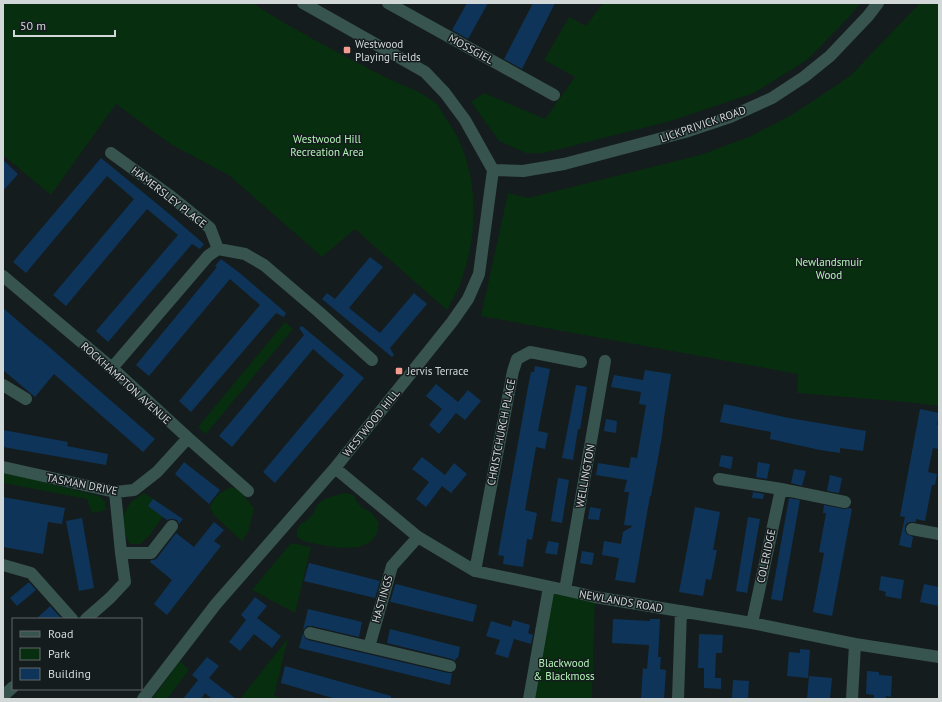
<svg xmlns="http://www.w3.org/2000/svg" width="942" height="702" font-family="'PT Sans',sans-serif">
  <style>
    .green { fill: #072e0e }
    .building { fill: #0e3559 }
    .lines { fill: none; stroke-linecap: round; stroke-linejoin: round }
    .minor { stroke: #38544e; stroke-width: 12 }
    .poi-dot { fill: #f59c90; stroke: #151c1e; stroke-width: 1.5 }
    .labels { text-anchor: middle; stroke-width: 3; stroke-linejoin: round; paint-order: stroke }
    .poi-label { font-size: 11px; fill: #d2d7d8; stroke: #151c1e; text-anchor: start }
    .street-label { font-size: 11px; fill: #d2d7d8; stroke: #151c1e }
    .park-label { font-size: 11px; fill: #b2f4b5; stroke: #151c1e }
  </style>
  <rect width="100%" height="100%" fill="#151c1e"/>
  <path class="green" d="M3 3H253C295 31 342 54 387 78 403 86 419 90 433 101 439 105 443 114 447 120 478 164 480 225 463 275 460 287 453 299 447 310L355 229 322 257 230 176 169 143 116 104 51 195 3 155Z
    M603 3H860L849 17 807 60 754 93 671 121 544 153H526L499 141 471 102 484 93 545 119 575 77 544 60 569 17 586 26Z
    M920 3H939V406L908 402 797 393 798 374 481 316 508 193 528 198 700 155 749 137 790 116 816 99 850 76Z
    M285 322 293 329 206 434 198 427Z
    M3 472 99 496 105 501 106 510 92 513 87 499 3 483Z
    M231 487 238 489 254 508 249 530 242 541 214 515 210 507C215 495 220 493 231 487Z
    M144 493 168 509 150 535 140 544H130C121 529 120 516 131 502 134 499 140 496 144 493Z
    M345 493 354 495 356 501 361 507 371 512 379 523C378 527 378 532 376 535 364 557 323 545 303 541L297 537C295 523 305 524 312 515 315 512 315 507 318 504 324 498 336 495 345 493Z
    M291 543 311 547 295 613 252 590Z
    M549 587 595 597 592 699H529Z
    M288 638 274 696 284 699H240Z
    M180 661 189 670 167 699H152Z"/>
  <path class="building" d="M467 3H488L468 39 452 30Z
    M533 3H555L522 69 504 59Z
    M101 158 167 212 204 244 200 249 192 244 108 342 96 331 178 235 147 209 66 306 53 295 134 199 107 176 26 273 13 262Z
    M3 160 18 174 3 191Z
    M370 257 383 267 349 308 380 333 414 293 427 304 390 348 394 355 392 357 322 299 327 293 335 299Z
    M221 259 241 274 286 313 284 317 276 313 191 412 179 401 260 305 230 279 149 376 136 365 217 267 215 266Z
    M3 308 40 340V339L155 439 143 452 54 374 35 397 3 370Z
    M302 326 364 378 275 483 263 472 344 375 335 368 313 349 232 447 219 436 304 335 299 328Z
    M535 366 550 369 538 431 548 433 545 449 536 447 525 510 537 513 532 540 527 539 523 567 503 564 504 556 498 555 528 387 531 372H534Z
    M645 370 671 374 664 418 662 436 651 496H650L635 583 615 580 619 558 602 555 604 541 621 544 623 532 633 526 624 525 629 492H624L627 480 596 475 598 463 629 468 631 457 637 458 646 405 639 404 641 392 611 387 614 375 643 380Z
    M436 384 458 402 468 390 481 401 465 420 456 413 439 434 429 425 442 409 426 396Z
    M576 385 587 387 580 429H578L573 460 562 458Z
    M724 404 789 418 866 431 863 451 840 448V453L820 450 770 439 771 432 720 422Z
    M920 409 939 413 937 425H939V449L933 448 928 472 937 474 935 485H932L925 521 916 519V522H909L906 524 905 527V531L907 534 913 537 911 548 899 545 905 517 900 516Z
    M606 419 617 421 616 433 604 431Z
    M3 430 68 442 67 446 108 454 106 465 3 447Z
    M721 455 733 457 731 469 719 466Z
    M422 457 445 475 454 463 467 474 451 493 442 486 426 507 416 499 429 482 412 469Z
    M184 462 220 490 209 504 175 474Z
    M758 462 770 464 767 479 756 477Z
    M794 469 806 471 802 486 791 483Z
    M830 475 842 478 839 493 827 491Z
    M558 478 569 480 562 523 551 521Z
    M753 492 764 494 763 499 752 498Z
    M3 497 65 508 62 524 48 522 43 554 3 547Z
    M789 498 800 500 782 601 771 599Z
    M153 499 183 519 179 524 177 520 173 519H170L167 520 148 506Z
    M824 505 844 509 849 508 852 509 832 616 813 612 824 553 819 552 826 513H823Z
    M590 507 601 509 599 520 588 519Z
    M695 507 720 512 713 550H717L711 580 706 579 703 596 679 592Z
    M748 517 760 519 747 593 736 591Z
    M82 518 94 588 79 591 66 521Z
    M214 522 224 530 214 541 221 546 167 615 154 604 172 580 150 562 151 560H154L157 558 176 533 194 547Z
    M548 541 559 543 557 555 545 553Z
    M582 551 594 553 592 565 580 563Z
    M309 563 380 581 375 598 304 581Z
    M881 576 904 580 901 599 885 596 886 592 879 590Z
    M29 582 36 590 17 606 10 598Z
    M396 584 477 605 473 622 391 602H390L395 585Z
    M924 584 939 587V606L920 602Z
    M255 597 267 606 257 618 281 636 272 648 254 634 240 651 229 642 246 620 241 615Z
    M50 606 62 619H36L47 609Z
    M308 609 362 622 359 637 312 626H307L303 630Z
    M613 619 650 621V619H660L658 657H661L660 669 666 670 664 699 641 698 643 668 647 669 649 645 612 643Z
    M513 620 530 625 528 633 533 635 531 644 514 639 508 658 495 654 500 640 486 636 491 621 511 627Z
    M390 629 460 647 458 658H456L455 661 452 659 387 643Z
    M303 633 305 638 308 640 448 673H452L450 685 299 648Z
    M699 634 723 635 722 653H716L715 678H721V689L704 688V668H698Z
    M800 649 810 650 808 678 787 676 789 652 800 653Z
    M207 657 219 666 209 678 236 699H212L205 693 201 699H183L198 680 192 675Z
    M285 666 391 696V699H336L281 683Z
    M867 671 879 672V675L892 676 891 697 886 696V699H874V695L866 694Z
    M809 676 832 678 830 699H807Z
    M733 680 749 681 748 699H732Z"/>
  <g class="lines">
    <path class="minor" d="M388 3 554 95
      M111 153 169 195 210 228 218 249
      M493 170 523 171 564 164 685 132 730 117 772 98 804 77 830 56 868 16 878 3
      M3 276 112 368 188 438 248 491
      M112 368 208 256 218 249 245 254 264 265 319 312 372 360
      M3 385 26 399
      M3 467 115 492 134 490 157 472 188 438
      M335 468 418 537 475 571 565 590 595 597 752 623 855 644 939 657
      M719 479 781 489
      M912 529 939 534
      M121 553H151L172 526
      M3 565 31 573 72 619
      M475 571 513 371 517 359 530 352 581 362
      M565 590 605 361
      M86 619 110 598 125 582 121 553 115 492
      M752 623 781 489 845 502
      M310 633 450 666
      M369 647 392 566 418 537
      M3 696 13 687
      M143 699 216 604 335 468 452 322 468 299 479 274 493 170 465 120 445 93 425 72 303 3
      M529 699 549 587
      M678 699 681 611
      M852 699 855 644"/>
  </g>
  <g class="poi-dot">
    <rect x="343" y="46" width="8" height="8" rx="2"/>
    <rect x="395" y="367" width="8" height="8" rx="2"/>
  </g>
  <g class="labels">
    <g class="poi-label">
      <text x="355" y="48">Westwood<tspan x="355" dy="13">Playing Fields</tspan></text>
      <text x="407" y="375">Jervis Terrace</text>
    </g>
    <g class="street-label">
      <text transform="translate(471 49) rotate(29)" y="4">MOSSGIEL</text>
      <text transform="translate(703 124) rotate(-19)" y="4">LICKPRIVICK ROAD</text>
      <text transform="translate(169 197) rotate(38)" y="4">HAMERSLEY PLACE</text>
      <text transform="translate(126 383) rotate(42)" y="4">ROCKHAMPTON AVENUE</text>
      <text transform="translate(371 423) rotate(-51)" y="4">WESTWOOD HILL</text>
      <text transform="translate(501 432) rotate(-79)" y="4">CHRISTCHURCH PLACE</text>
      <text transform="translate(585 476) rotate(-80)" y="4">WELLINGTON</text>
      <text transform="translate(82 484) rotate(11)" y="4">TASMAN DRIVE</text>
      <text transform="translate(766 556) rotate(-78)" y="4">COLERIDGE</text>
      <text transform="translate(382 599) rotate(-74)" y="4">HASTINGS</text>
      <text transform="translate(621 601) rotate(10)" y="4">NEWLANDS ROAD</text>
    </g>
    <g class="park-label">
      <text x="327" y="143">Westwood Hill<tspan x="327" dy="13">Recreation Area</tspan></text>
      <text x="829" y="266">Newlandsmuir<tspan x="829" dy="13">Wood</tspan></text>
      <text x="564" y="667">Blackwood<tspan x="564" dy="13">&amp; Blackmoss</tspan></text>
    </g>
  </g>
  <rect width="942" height="702" fill="none" stroke="#d2d7d8" stroke-width="8"/>
  <rect x="12" y="618" width="130" height="72" fill="#151c1e" stroke="#616768"/>
  <rect x="20" y="631" width="20" height="6" fill="#38544e" stroke="#616768"/>
  <text x="48" y="638" font-size="12" fill="#d2d7d8">Road</text>
  <rect x="20" y="648" width="20" height="12" fill="#072e0e" stroke="#616768"/>
  <text x="48" y="658" font-size="12" fill="#d2d7d8">Park</text>
  <rect x="20" y="668" width="20" height="12" fill="#0e3559" stroke="#616768"/>
  <text x="48" y="678" font-size="12" fill="#d2d7d8">Building</text>
  <path d="M14 30v6h101v-6" fill="none" stroke="#d2d7d8" stroke-width="2"/>
  <text x="20" y="30" font-size="12" fill="#d2d7d8" stroke="#151c1e" stroke-width="3" paint-order="stroke">50 m</text>
</svg>
